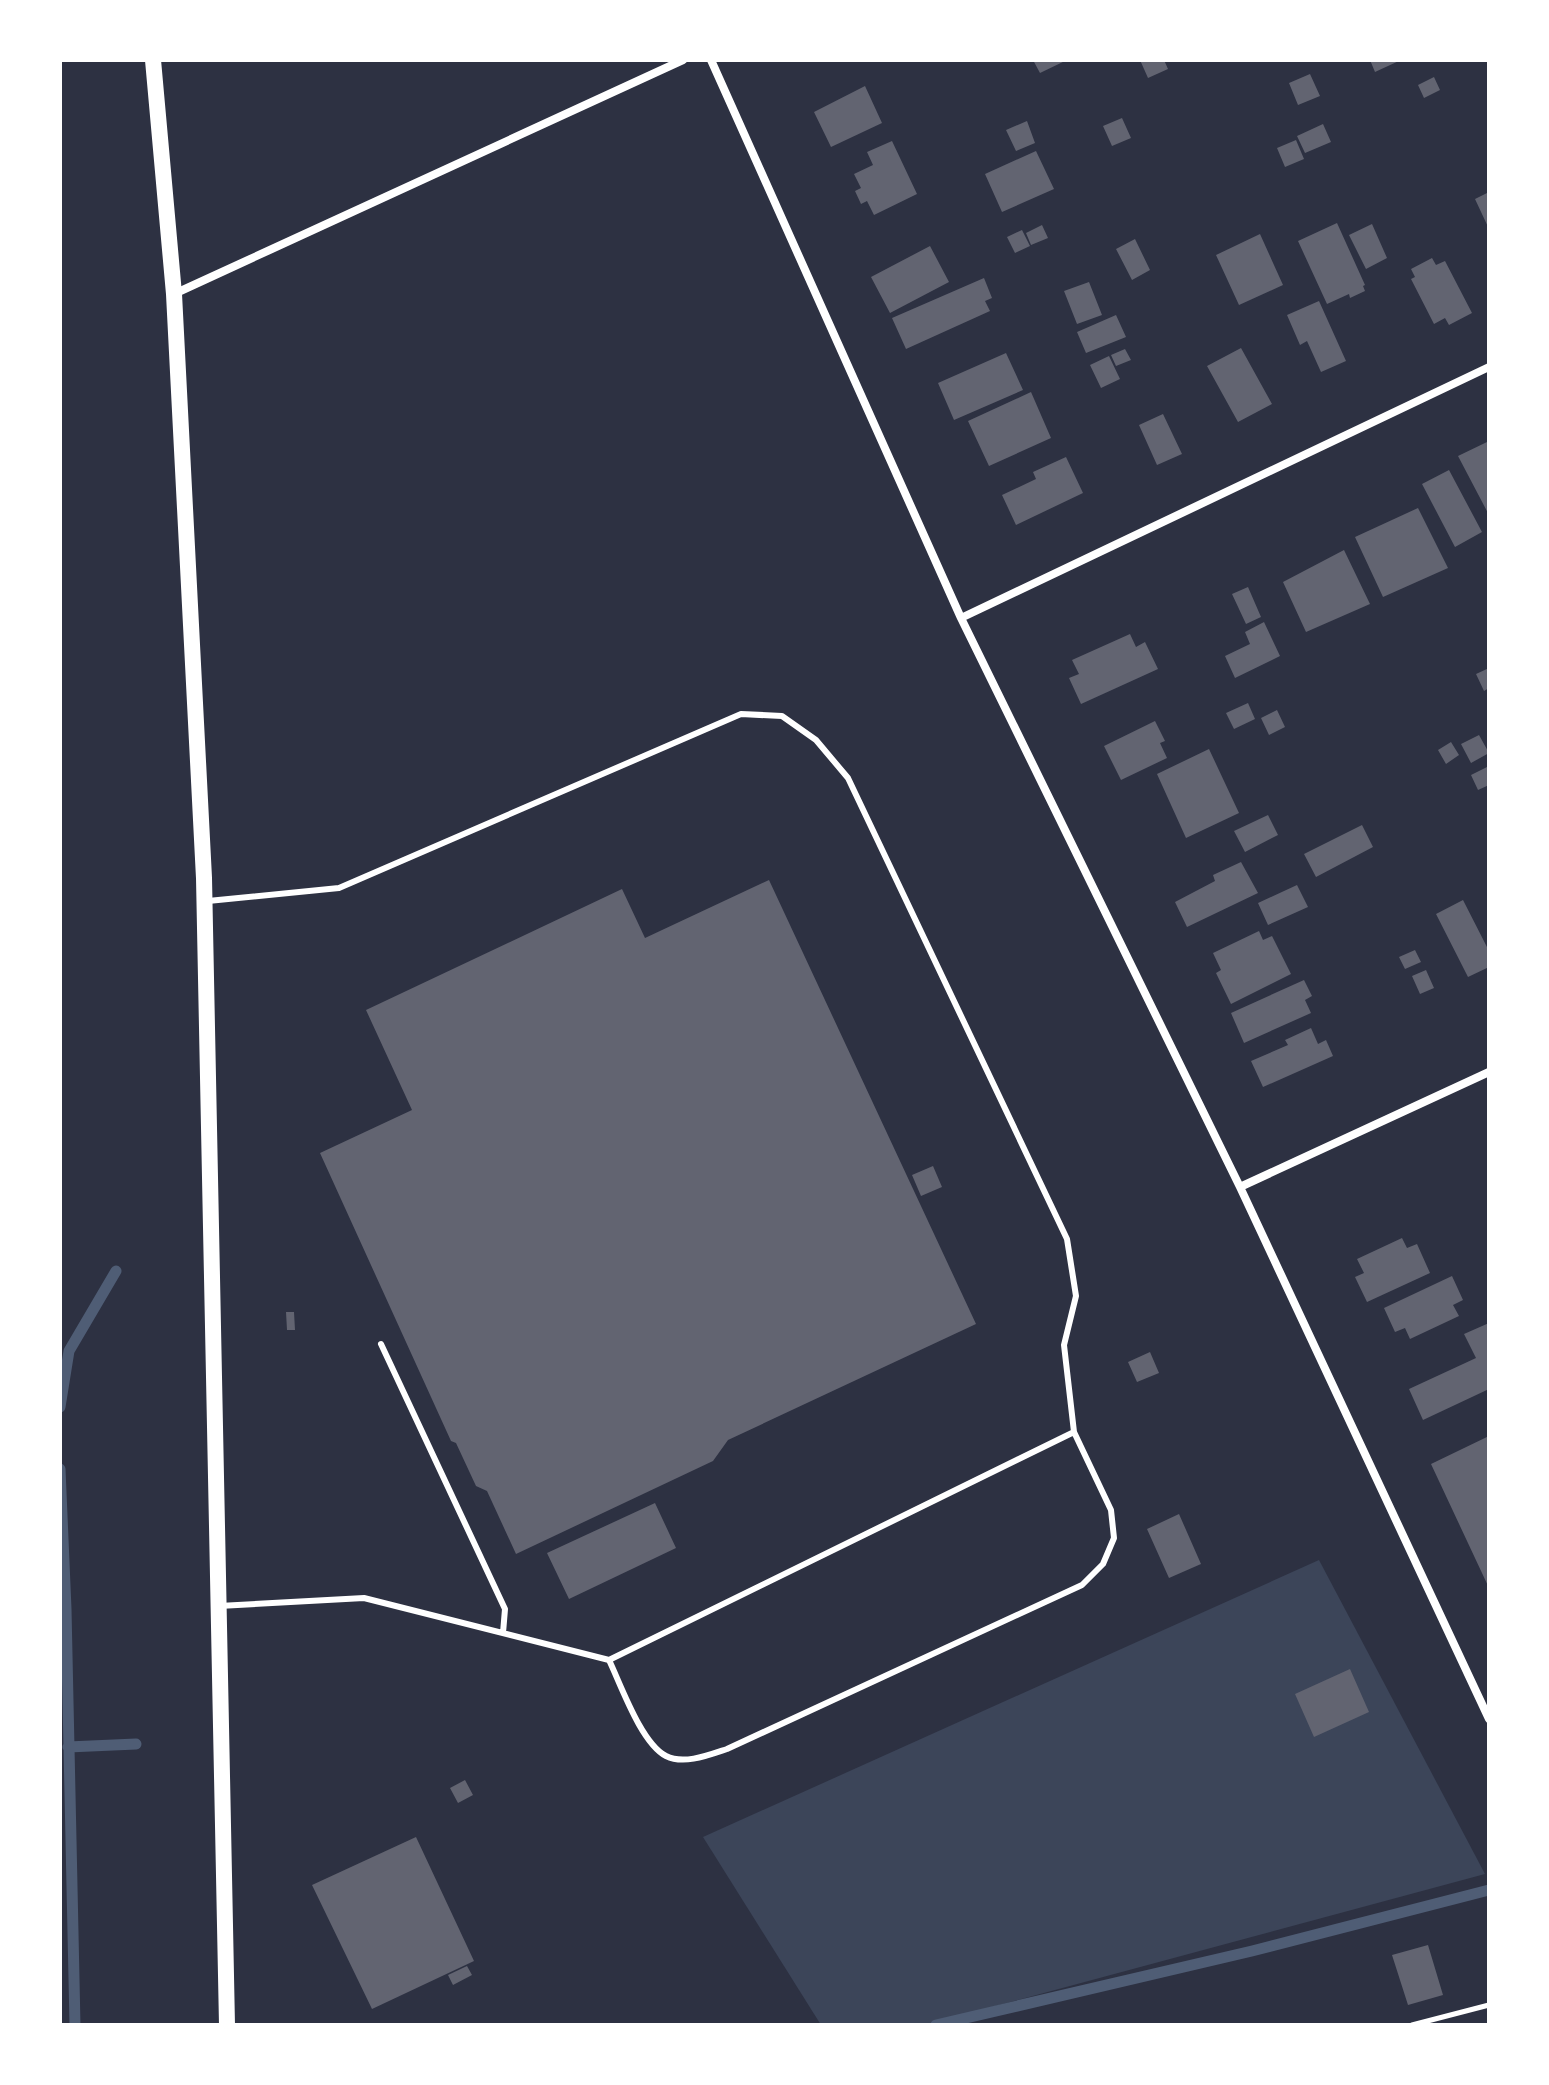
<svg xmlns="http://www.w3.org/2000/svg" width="1549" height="2085" font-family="'Space Grotesk',sans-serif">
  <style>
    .green { fill: #3c4559 }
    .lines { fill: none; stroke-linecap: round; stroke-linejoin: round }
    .stream { stroke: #4f5d75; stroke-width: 11 }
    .building { fill: #626471 }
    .path { stroke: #fff; stroke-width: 5 }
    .service { stroke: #fff; stroke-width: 6 }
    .minor { stroke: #fff; stroke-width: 8 }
    .secondary { stroke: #fff; stroke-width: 16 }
  </style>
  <rect width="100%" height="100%" fill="#2d3142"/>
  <path class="green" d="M1319 1560 1485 1874 925 2025H821L703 1837Z"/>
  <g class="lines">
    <path class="stream" d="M60 1407 69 1351 116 1271
      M60 1469 66 1609 75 2025
      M68 1747 136 1744
      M936 2025 1252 1951 1489 1890"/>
  </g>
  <path class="building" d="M1033 60H1067L1040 73Z
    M1140 60H1164L1168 69 1148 78Z
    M1370 60H1401L1375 72Z
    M1310 74 1320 96 1298 105 1289 83Z
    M1434 77 1440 90 1424 98 1418 85Z
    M865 86 882 123 831 147 814 112Z
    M1122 118 1131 138 1112 146 1103 126Z
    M1027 121 1035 143 1016 151 1006 130Z
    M1323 124 1331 142 1305 153 1297 136Z
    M1296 140 1304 159 1285 167 1277 148Z
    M892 141 917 194 874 215 867 201 861 204 855 191 861 188 854 174 873 165 867 152Z
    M1036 151 1054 189 1002 212 985 174Z
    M1489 192V229L1475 199Z
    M1337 223 1365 285 1363 286 1365 291 1350 298 1349 294 1327 304 1298 241Z
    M1372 224 1387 258 1366 269 1349 235Z
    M1042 225 1048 238 1031 245 1026 233Z
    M1022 230 1030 246 1015 253 1007 237Z
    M1260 234 1283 285 1239 305 1216 255Z
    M1135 239 1150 270 1132 280 1116 249Z
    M930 246 949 282 890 313 871 277Z
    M1432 258 1436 265 1445 261 1472 313 1449 325 1445 318 1434 324 1411 279 1415 277 1411 269Z
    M984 278 992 298 985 301 990 311 906 349 892 318Z
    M1089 282 1102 315 1077 324 1064 291Z
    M1319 301 1346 361 1321 372 1307 341 1300 345 1287 315Z
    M1116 315 1126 337 1086 353 1077 332Z
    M1241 348 1272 404 1238 422 1207 366Z
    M1125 349 1131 360 1116 366 1111 355Z
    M1006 353 1023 390 954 420 938 383Z
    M1109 356 1120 379 1101 388 1090 365Z
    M1031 392 1051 438 989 466 968 421Z
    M1163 414 1182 454 1157 465 1139 425Z
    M1487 442 1489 446V515L1458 456Z
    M1066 457 1083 493 1016 525 1002 495 1036 479 1033 472Z
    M1449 470 1482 532 1455 547 1422 484Z
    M1418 508 1448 568 1383 597 1355 537Z
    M1344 550 1370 604 1306 632 1283 582Z
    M1248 587 1261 617 1246 624 1232 594Z
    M1264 622 1280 656 1235 678 1225 656 1250 644 1245 632Z
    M1130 634 1136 647 1145 642 1158 669 1081 704 1069 678 1079 674 1072 660Z
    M1489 668V688L1484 691 1476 674Z
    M1248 703 1255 719 1234 729 1226 713Z
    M1277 710 1285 727 1269 735 1261 718Z
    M1155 721 1165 741 1160 743 1167 758 1121 780 1104 746Z
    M1479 735 1489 753 1471 763 1461 744Z
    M1451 742 1459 755 1446 764 1438 750Z
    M1209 749 1239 813 1186 838 1157 774Z
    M1489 766V785L1478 790 1471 775Z
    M1268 815 1278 835 1245 852 1234 831Z
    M1362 825 1373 847 1316 877 1304 854Z
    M1241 862 1258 893 1187 927 1175 902 1215 881 1213 875Z
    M769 880 976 1324 728 1440 713 1461 516 1554 487 1491 476 1486 456 1443 451 1441 320 1153 412 1110 366 1010 622 889 645 938Z
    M1297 885 1308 907 1268 925 1258 903Z
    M1463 900 1489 951V967L1468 977 1436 914Z
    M1259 931 1263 940 1272 936 1291 974 1231 1004 1216 973 1221 970 1213 953Z
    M1415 950 1421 962 1405 969 1399 957Z
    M1426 970 1434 988 1420 994 1412 976Z
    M1304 980 1312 996 1305 1000 1311 1013 1244 1043 1231 1013Z
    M1311 1028 1318 1044 1326 1040 1333 1056 1263 1087 1251 1061 1288 1045 1285 1040Z
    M933 1166 942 1187 921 1196 912 1175Z
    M1402 1238 1407 1248 1417 1244 1430 1273 1367 1302 1355 1277 1364 1273 1357 1259Z
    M1452 1276 1463 1300 1453 1305 1459 1316 1410 1339 1405 1328 1395 1332 1384 1308Z
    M286 1312H294L295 1330H287Z
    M1489 1323V1389L1423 1420 1409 1389 1476 1358 1464 1334Z
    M1150 1352 1159 1373 1137 1382 1128 1362Z
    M1489 1436V1588L1431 1464Z
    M655 1503 676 1548 569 1599 547 1553Z
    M1179 1514 1201 1564 1169 1578 1147 1529Z
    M1350 1669 1369 1712 1314 1737 1295 1694Z
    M465 1780 473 1795 458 1803 450 1788Z
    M416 1837 474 1961 372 2009 312 1885Z
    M1428 1945 1443 1995 1408 2005 1392 1955Z
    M467 1966 472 1975 453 1985 448 1975Z"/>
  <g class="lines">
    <path class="path" d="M1412 2025 1489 2005"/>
    <path class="service" d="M208 901 339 888 741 714 782 716 816 740 848 778 1067 1239 1076 1296 1064 1345 1074 1432 1111 1510 1114 1538 1103 1564 1082 1585 727 1749C709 1755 684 1765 666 1756 641 1743 621 1685 609 1660L364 1598 219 1606
      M381 1344 505 1609 503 1633
      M609 1660 1074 1432"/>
    <path class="minor" d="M711 60 961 618 1240 1187 1489 1719
      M174 294 683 60
      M961 618 1489 367
      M1240 1187 1489 1072"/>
    <path class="secondary" d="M153 60 174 294 204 878 227 2025"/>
  </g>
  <rect width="1549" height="2085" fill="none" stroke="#ffffff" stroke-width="124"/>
</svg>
